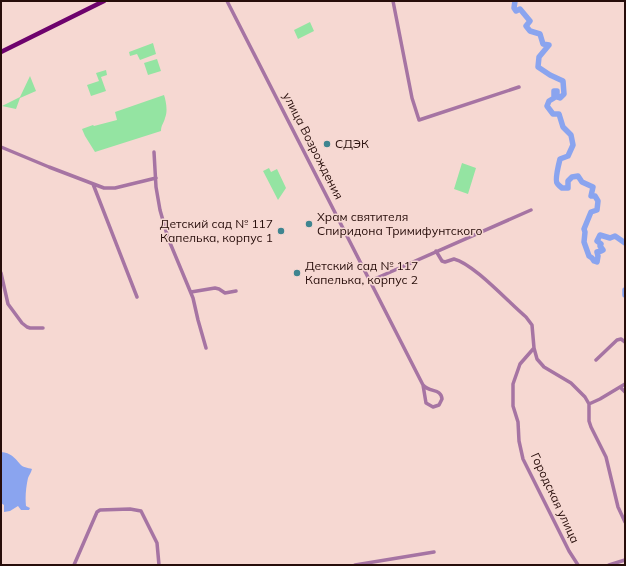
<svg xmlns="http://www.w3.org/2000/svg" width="626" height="566" font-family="Mulish,sans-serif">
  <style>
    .green { fill: #94e4a2 }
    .water { fill: #8aa4ef }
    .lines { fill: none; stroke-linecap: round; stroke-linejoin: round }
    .river { stroke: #8aa4ef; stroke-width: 5.5 }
    .minor { stroke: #a674a3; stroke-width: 3.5 }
    .major { stroke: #6e036d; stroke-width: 4.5 }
    .poi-dot { fill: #3f8590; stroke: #f6d8d2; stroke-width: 1.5 }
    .labels { text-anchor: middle; stroke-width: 3; stroke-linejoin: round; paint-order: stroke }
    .poi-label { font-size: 12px; fill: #270d0a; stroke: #f6d8d2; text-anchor: start }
    .street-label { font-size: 12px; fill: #270d0a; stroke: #f6d8d2 }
  </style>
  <rect width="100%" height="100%" fill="#f6d8d2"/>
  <path class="green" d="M310 22 314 31 298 39 294 30Z
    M153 43 156 54 140 60 137 54 130 56 129 52Z
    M157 59 161 71 148 75 144 63Z
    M106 70 107 75 101 77 106 91 91 96 87 85 99 81 96 73Z
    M30 76 36 91 20 98 16 109 2 106 20 97Z
    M164 95C166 101 168 111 165 118 164 123 161 125 161 131L95 152 85 136 82 129 93 125 94 126 117 120 115 112Z
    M462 163 476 168 468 194 454 189Z
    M269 168 271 172 277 169 286 188 278 200 263 171Z"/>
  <path class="water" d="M1 452C11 453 14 457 20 464 22 467 28 468 32 469 31 473 29 475 28 478 26 487 25 497 26 506L30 508 29 510H21L18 506 10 511 4 512V505L1 503Z"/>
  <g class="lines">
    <path class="river" d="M515 1 514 8 516 11 520 9 530 21 526 26 530 31 540 34 543 44 549 45 539 57 538 67 550 75 563 81 564 94 560 98 557 97V91H554V98L549 101 547 106 553 114H559L563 127 571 135 573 145 568 156 560 159C559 163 555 180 557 183 557 184 562 188 562 188H568V181L572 177 578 176 582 182 593 187 591 196H595L598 201 597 210 591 212 584 229 585 232 584 242 589 256 592 258 594 261 597 262 598 256 597 252 601 251 603 250 600 246 601 244 597 241 600 235 610 238 615 236 625 243
      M625 290V295"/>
    <path class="minor" d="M227 1 423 385 426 403 433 407 439 405 442 399C441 388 430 393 423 385
      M393 1 412 98 419 120 519 87
      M1 147 49 167 104 188H115L156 178
      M154 152 156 187 160 210 168 238 193 298 198 320 206 348
      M93 184 137 297
      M436 251 442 261 445 262 454 259C474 264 509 303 526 317L532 325 534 348 537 359 544 367 571 383 585 397 589 404V421L591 427 606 457 618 507 625 522
      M1 273 8 304 22 323 27 327 30 328H43
      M370 281 531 210
      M191 292 215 288 219 289 225 293 236 291
      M534 348 520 364 513 384V406L518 422 519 441 523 459 569 551 578 565
      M596 360 617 340 621 339 625 342
      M620 387 625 392
      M589 404 600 399 625 384
      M74 565 97 512 100 510 130 509 141 511 157 543 159 565
      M355 565 434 552
      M609 565 625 560"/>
    <path class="major" d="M1 52 104 1"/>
  </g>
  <g class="poi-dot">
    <circle cx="327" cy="144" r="4"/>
    <circle cx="309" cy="224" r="4"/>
    <circle cx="281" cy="231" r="4"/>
    <circle cx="297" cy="273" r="4"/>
  </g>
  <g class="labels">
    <g class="poi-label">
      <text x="335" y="148">СДЭК</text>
      <text x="317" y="221">Храм святителя<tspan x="317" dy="14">Спиридона Тримифунтского</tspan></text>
      <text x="273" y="228" text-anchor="end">Детский сад № 117<tspan x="273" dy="14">Капелька, корпус 1</tspan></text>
      <text x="305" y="270">Детский сад № 117<tspan x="305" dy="14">Капелька, корпус 2</tspan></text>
    </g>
    <g class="street-label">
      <text transform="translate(313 146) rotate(63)" y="4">улица Возрождения</text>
      <text transform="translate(555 498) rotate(65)" y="4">Городская улица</text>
    </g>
  </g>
  <rect width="626" height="566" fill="none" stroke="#270d0a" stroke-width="4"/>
</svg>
